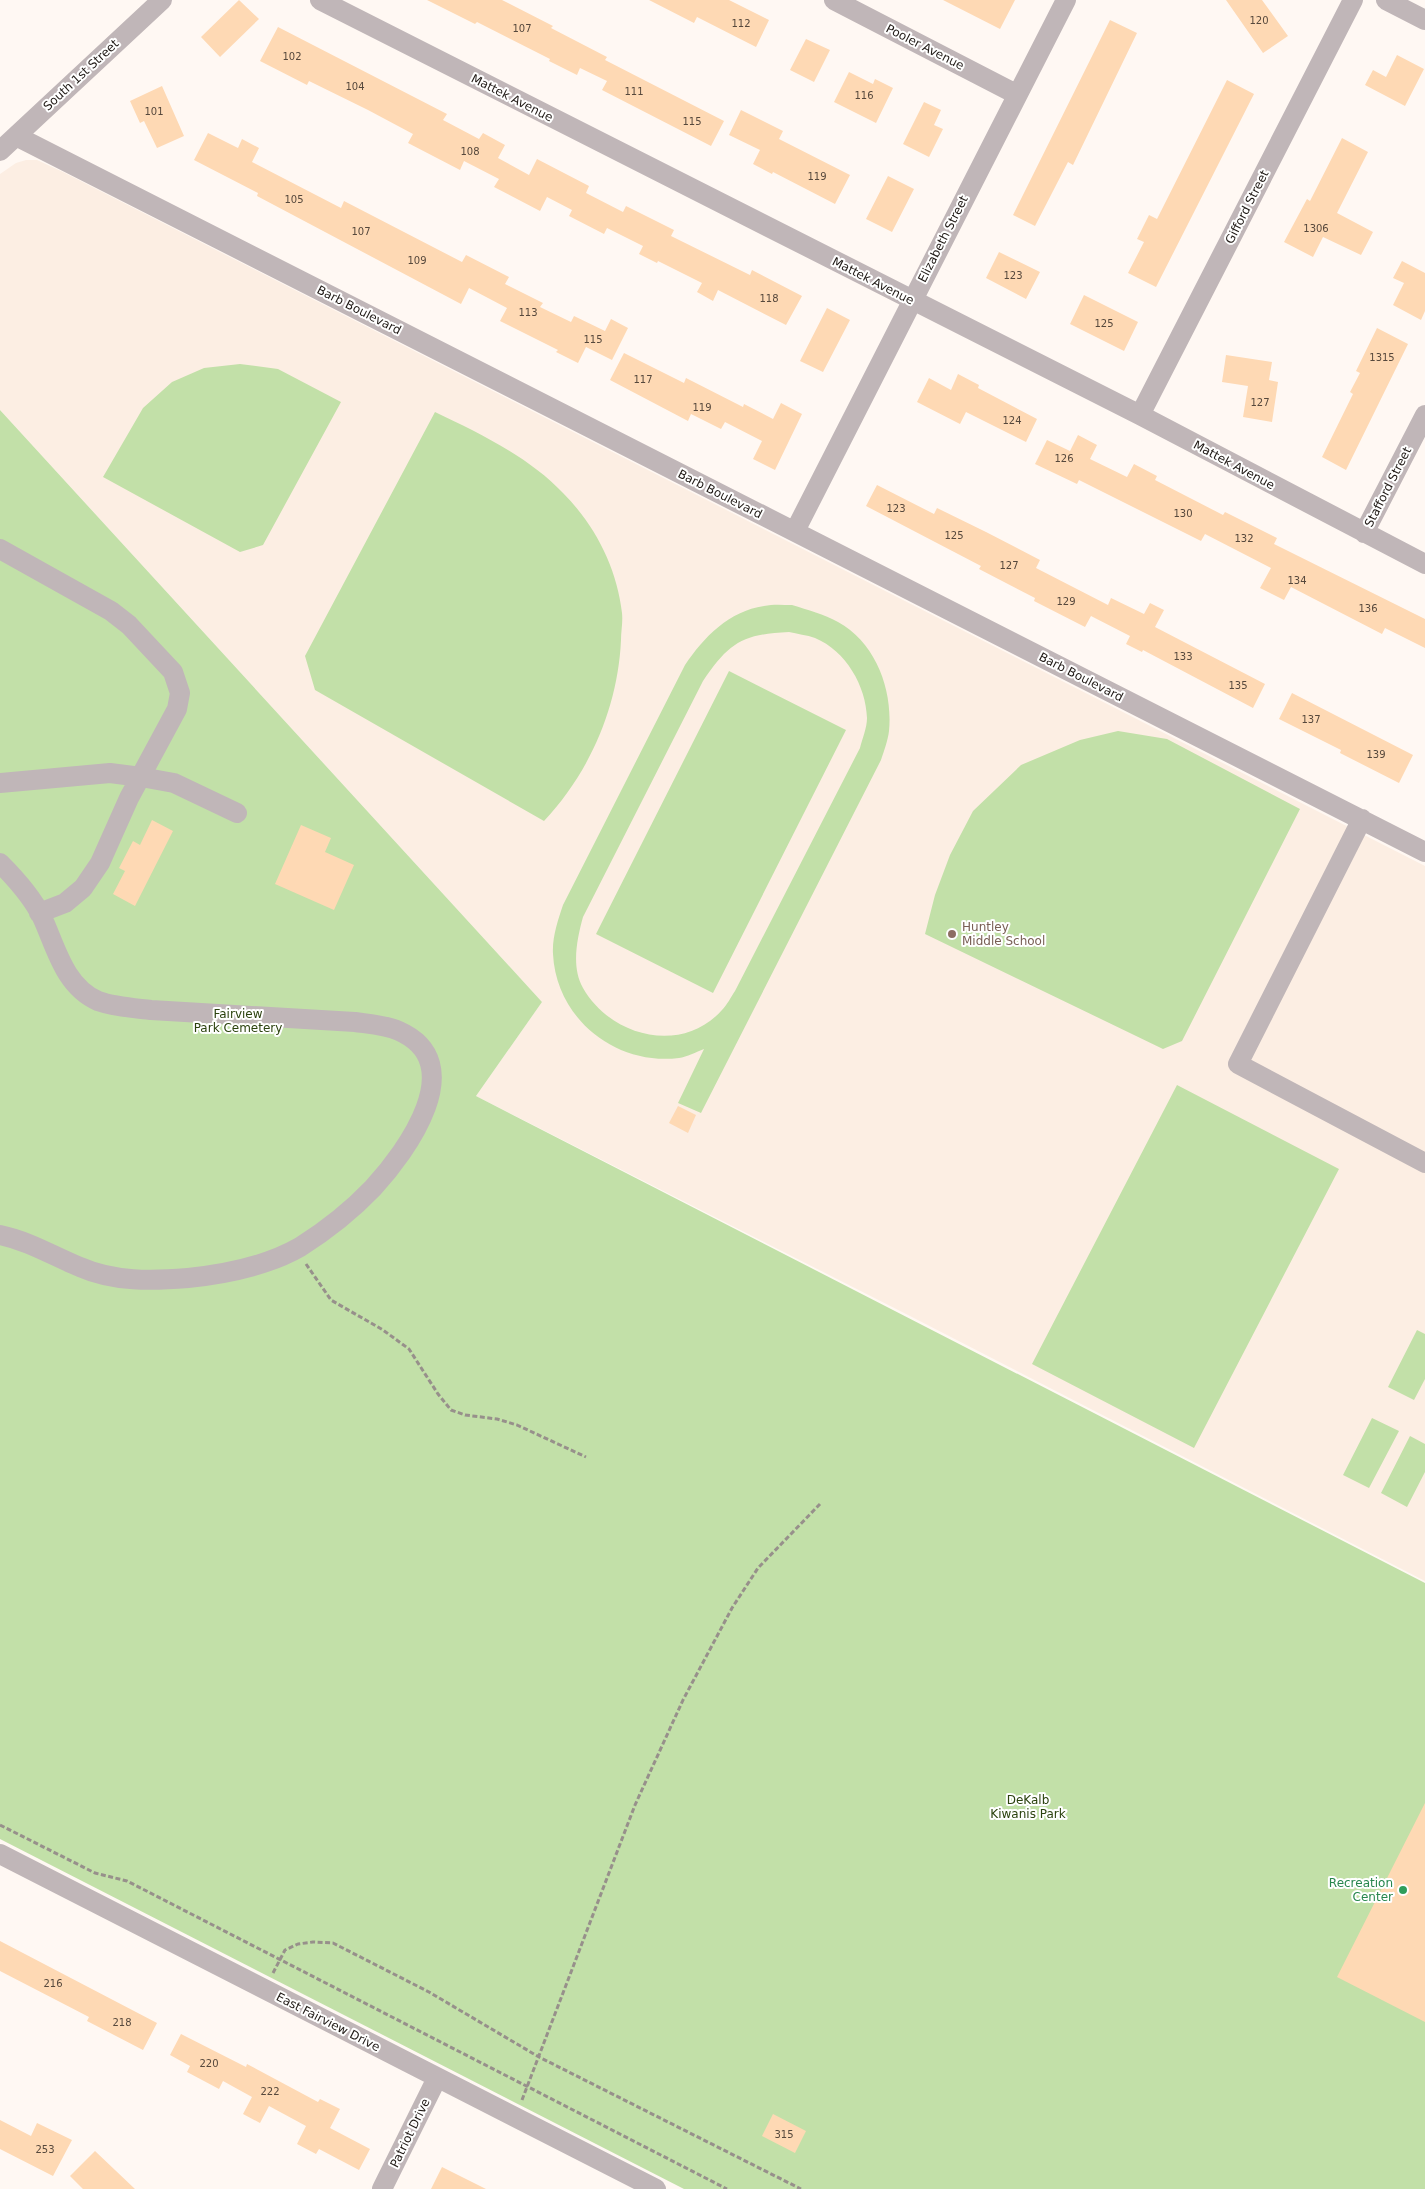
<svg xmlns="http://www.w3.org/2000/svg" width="1425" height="2189" font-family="'DejaVu Sans',sans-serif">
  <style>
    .built { fill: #fceee3 }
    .green { fill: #c2e0a8; fill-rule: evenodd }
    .building { fill: #fed9b4 }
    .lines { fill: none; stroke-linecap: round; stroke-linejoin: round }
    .path { stroke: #97908b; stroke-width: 3; stroke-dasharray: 5 2.5; stroke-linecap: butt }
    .minor { stroke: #c0b6b8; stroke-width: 20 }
    .education-dot { fill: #8d6e63; stroke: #fff; stroke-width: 2 }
    .leisure-dot { fill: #2e9e5b; stroke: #fff; stroke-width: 2 }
    .labels { text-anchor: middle; stroke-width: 4; stroke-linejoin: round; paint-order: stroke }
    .number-label { font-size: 10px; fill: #56483c }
    .street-label { font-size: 12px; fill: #1e1814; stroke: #fff }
    .education-label { font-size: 12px; fill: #785e54; stroke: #fff; text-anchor: start }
    .park-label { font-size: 12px; fill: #2b420e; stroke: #fff }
    .leisure-label { font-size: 12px; fill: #27864d; stroke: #fff; text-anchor: end }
  </style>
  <rect width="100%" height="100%" fill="#fff8f3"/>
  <path class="built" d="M26 160H37L63 172 1425 866V1581L910 1316 476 1096 542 1002 0 410V174L16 163Z"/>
  <path class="green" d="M240 364 278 369 341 402 263 545 240 552 103 477 143 408 172 382 204 368Z
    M0 410 542 1002 476 1096 1425 1583V2189H684L0 1839Z
    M435 412C479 433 529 457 563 493 595 525 617 568 622 613 623 622 621 631 621 640 618 707 590 772 544 821L315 690 305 656Z
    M792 605C808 610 824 614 838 622 876 643 893 690 889 731 888 740 884 751 881 760L701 1113 678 1103 704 1049C696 1052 687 1057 679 1058 615 1066 556 1018 553 954 552 937 558 920 563 905L685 665C704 637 729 611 764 606 773 604 783 605 792 605ZM789 632C797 634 807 635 815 638 846 651 866 686 867 718 867 728 862 739 860 748L735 991C731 997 727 1005 722 1010 682 1055 611 1037 583 988 571 967 577 939 583 917L703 681C729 643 742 634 789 632Z
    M729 671 846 730 713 993 596 934Z
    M1118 731 1167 739 1300 809 1182 1041 1163 1049 925 934 935 895 950 855 973 811 1021 765 1080 740Z
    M1177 1085 1339 1169 1194 1448 1032 1364Z
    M1417 1330 1425 1334V1379L1414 1400 1388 1387Z
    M1372 1418 1399 1431 1369 1488 1343 1475Z
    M1410 1436 1425 1444V1472L1407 1507 1381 1493Z"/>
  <path class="building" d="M239 0 259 19 220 57 201 37Z
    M427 0H502L553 26 551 28 607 57 605 60 724 121 711 146 602 90 607 81 580 68 577 75 549 61 550 59 477 22 475 24Z
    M649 0H729L769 20 756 47 697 17 694 23Z
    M943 0H1015L1000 29Z
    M1226 0H1262L1288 36 1263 53Z
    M1110 20 1137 33 1073 165 1068 162 1035 226 1013 215Z
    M278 27 447 114 443 120 479 139 483 133 505 145 498 158 529 175 537 159 589 186 586 193 623 212 626 206 674 230 671 236 750 275 752 270 802 296 786 325 718 290 713 301 697 292 702 283 658 261 657 263 639 254 643 246 607 228 604 234 569 216 572 210 547 197 540 211 494 187 499 179 464 161 460 170 408 143 413 134 368 110 309 81 307 85 260 61Z
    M806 39 830 50 814 82 790 70Z
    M1397 55 1424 69 1405 106 1365 85 1373 70 1386 77Z
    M849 72 873 84 875 79 893 88 876 123 834 102Z
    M1227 80 1254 94 1156 287 1128 273 1144 242 1137 239 1149 215 1157 219Z
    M162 86 184 136 157 148 144 121 140 123 130 101Z
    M924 102 941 110 934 125 943 129 929 157 903 144Z
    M741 110 783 131 779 139 850 175 835 204 773 172 772 174 753 164 760 150 729 135Z
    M208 133 238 148 242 139 259 148 252 162 341 208 344 201 462 262 466 255 509 277 505 284 543 303 540 307 571 322 574 316 605 331 611 319 628 328 612 360 586 347 578 363 556 352 558 350 500 321 507 308 469 288 461 304 257 196 258 193 194 160Z
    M1342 138 1368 152 1337 213 1373 232 1361 255 1323 237 1313 257 1284 242 1307 199 1310 201Z
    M888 176 914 189 892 232 866 219Z
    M999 252 1040 272 1026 299 986 278Z
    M1402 261 1425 273V311L1421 320 1393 305 1404 283 1393 278Z
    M1084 295 1138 322 1124 351 1070 324Z
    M827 308 850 320 823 372 800 361Z
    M1377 328 1408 344 1346 470 1322 457 1353 394 1350 392 1360 373 1356 371Z
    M624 353 684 383 686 378 743 407 744 404 773 419 781 403 802 414 775 470 753 459 762 441 725 422 721 429 691 414 688 421 610 380Z
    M1226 355 1272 362 1269 380 1278 382 1272 422 1243 417 1248 386 1222 382Z
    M958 374 979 385 978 388 1037 419 1026 442 966 412 960 424 917 402 929 378 951 390Z
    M1078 435 1097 445 1090 459 1127 477 1134 464 1157 476 1155 480 1223 515 1225 512 1277 538 1274 544 1425 619V648L1385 628 1382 634 1291 587 1284 600 1260 588 1271 568 1205 534 1201 541 1079 480 1077 484 1035 464 1047 440 1070 451Z
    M877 485 934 514 937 508 986 532 1040 560 1036 568 1108 605 1111 598 1144 614 1150 603 1164 610 1155 627 1265 684 1253 708 1143 650 1142 652 1126 644 1130 636 1091 616 1085 627 1034 601 1035 598 979 569 981 566 866 506Z
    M1292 693 1413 755 1399 783 1340 753 1341 750 1279 719Z
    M152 820 173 831 135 906 113 894 125 871 119 868 133 841 140 845Z
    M301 825 331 838 325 852 354 865 334 910 275 884Z
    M678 1106 696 1115 688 1133 669 1123Z
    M1425 1803V2022L1337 1977Z
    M0 1941 157 2023 143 2050 87 2021 89 2017 0 1971Z
    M181 2034 246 2067 247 2064 318 2102 320 2099 340 2109 330 2128 370 2149 359 2170 319 2149 316 2154 297 2144 306 2126 269 2106 260 2123 243 2114 252 2097 223 2081 219 2089 187 2072 190 2066 170 2055Z
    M773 2114 806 2131 795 2153 762 2136Z
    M0 2120 31 2136 37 2123 72 2140 53 2176 0 2149Z
    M95 2151 135 2189H83L70 2176Z
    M442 2167 486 2189H431Z"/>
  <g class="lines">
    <path class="path" d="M306 1264 331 1300 383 1330 409 1349 438 1394 451 1410 465 1415 497 1419 517 1425 586 1457
      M0 1825 95 1873 127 1881 727 2189
      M273 1973 285 1950 298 1944 313 1942 333 1943 429 1992 539 2057 801 2189
      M522 2100 635 1805 683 1700 732 1608 758 1568 820 1504"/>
    <path class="minor" d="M320 0 1140 415 1425 564
      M834 0 1016 94
      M1386 0 1425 20
      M16 136 1425 852
      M0 151 162 0
      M1140 415 1353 0
      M795 531 1066 0
      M1364 533 1425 415
      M0 549 111 611 129 625 173 672 180 693 177 709 129 798 100 863 83 888 65 903 39 913
      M0 783 110 773 141 777 174 783 237 813
      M1362 819 1238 1064 1425 1163
      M0 863C16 879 32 897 42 917 56 947 64 986 98 1001 115 1007 134 1008 151 1010L355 1022C369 1024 386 1025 399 1031 471 1063 407 1151 373 1188 351 1211 327 1230 300 1247 267 1266 226 1274 188 1278 152 1281 114 1282 80 1267 53 1256 29 1241 0 1235
      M0 1854 656 2189
      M382 2189 437 2078"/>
  </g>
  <circle class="education-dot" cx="952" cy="934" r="5"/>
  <circle class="leisure-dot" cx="1403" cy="1890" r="5"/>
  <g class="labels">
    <g class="number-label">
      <text x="1259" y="24">120</text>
      <text x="741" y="27">112</text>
      <text x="522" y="32">107</text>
      <text x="292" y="60">102</text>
      <text x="355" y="90">104</text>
      <text x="634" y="95">111</text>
      <text x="864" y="99">116</text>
      <text x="154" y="115">101</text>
      <text x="692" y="125">115</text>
      <text x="470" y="155">108</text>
      <text x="817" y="180">119</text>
      <text x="294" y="203">105</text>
      <text x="1316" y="232">1306</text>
      <text x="361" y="235">107</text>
      <text x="417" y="264">109</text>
      <text x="1013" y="279">123</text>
      <text x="769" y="302">118</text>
      <text x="528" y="316">113</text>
      <text x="1104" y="327">125</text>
      <text x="593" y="343">115</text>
      <text x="1382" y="361">1315</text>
      <text x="643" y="383">117</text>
      <text x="1260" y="406">127</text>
      <text x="702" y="411">119</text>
      <text x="1012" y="424">124</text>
      <text x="1064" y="462">126</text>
      <text x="896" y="512">123</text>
      <text x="1183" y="517">130</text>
      <text x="954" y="539">125</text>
      <text x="1244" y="542">132</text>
      <text x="1009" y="569">127</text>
      <text x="1297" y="584">134</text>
      <text x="1066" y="605">129</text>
      <text x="1368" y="612">136</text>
      <text x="1183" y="660">133</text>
      <text x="1238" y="689">135</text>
      <text x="1311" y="723">137</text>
      <text x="1376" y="758">139</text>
      <text x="53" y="1987">216</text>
      <text x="122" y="2026">218</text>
      <text x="209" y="2067">220</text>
      <text x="270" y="2095">222</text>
      <text x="784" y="2138">315</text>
      <text x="45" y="2153">253</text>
    </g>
    <g class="street-label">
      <text transform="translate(925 47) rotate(27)" y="4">Pooler Avenue</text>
      <text transform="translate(81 75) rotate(-43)" y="4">South 1st Street</text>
      <text transform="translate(512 98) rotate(27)" y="4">Mattek Avenue</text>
      <text transform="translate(1247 207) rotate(-63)" y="4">Gifford Street</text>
      <text transform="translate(943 239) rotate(-63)" y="4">Elizabeth Street</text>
      <text transform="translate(873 281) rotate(27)" y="4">Mattek Avenue</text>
      <text transform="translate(359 310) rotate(27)" y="4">Barb Boulevard</text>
      <text transform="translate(1234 465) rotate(28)" y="4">Mattek Avenue</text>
      <text transform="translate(1388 487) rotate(-63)" y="4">Stafford Street</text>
      <text transform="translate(720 494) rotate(27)" y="4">Barb Boulevard</text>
      <text transform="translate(1081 677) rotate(27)" y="4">Barb Boulevard</text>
      <text transform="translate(328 2022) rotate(27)" y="4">East Fairview Drive</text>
      <text transform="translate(410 2133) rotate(-64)" y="4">Patriot Drive</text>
    </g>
    <g class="education-label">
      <text x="962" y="931">Huntley<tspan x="962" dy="14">Middle School</tspan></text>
    </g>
    <g class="park-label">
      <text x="238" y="1018">Fairview<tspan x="238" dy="14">Park Cemetery</tspan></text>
      <text x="1028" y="1804">DeKalb<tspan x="1028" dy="14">Kiwanis Park</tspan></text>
    </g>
    <g class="leisure-label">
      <text x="1393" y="1887">Recreation<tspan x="1393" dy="14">Center</tspan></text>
    </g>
  </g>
</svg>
